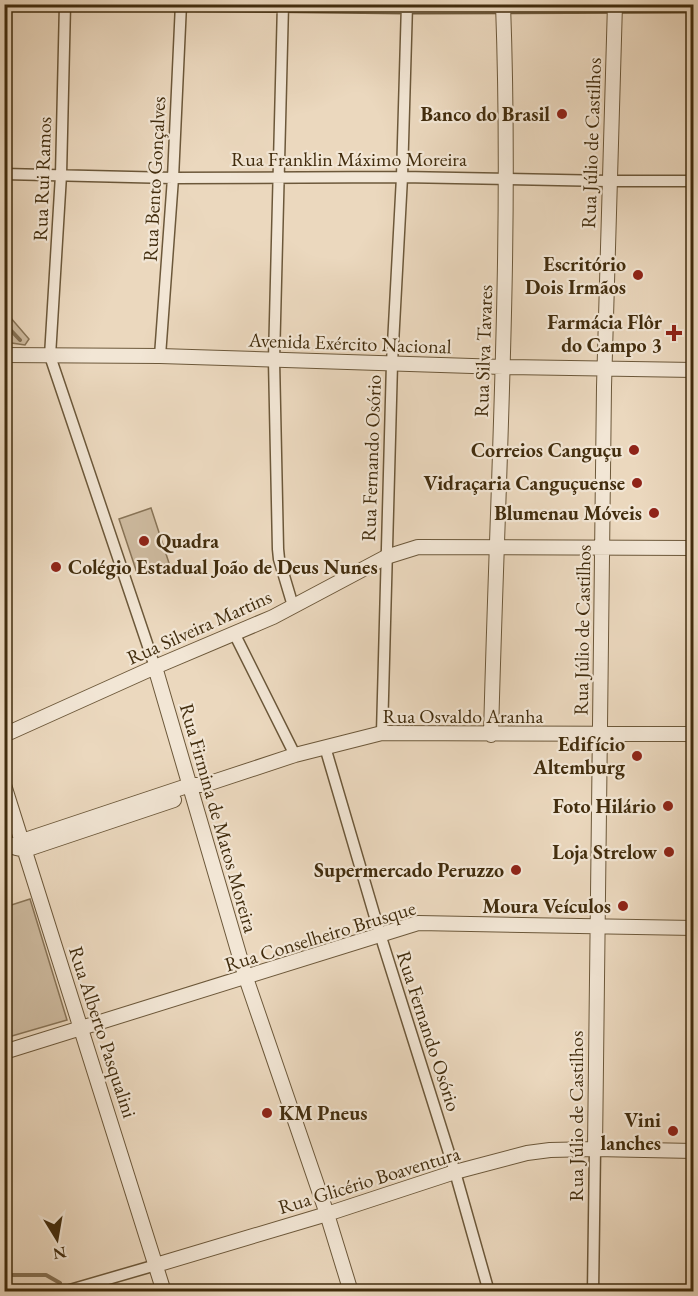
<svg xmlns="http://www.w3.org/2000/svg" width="698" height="1296" font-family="'EB Garamond',serif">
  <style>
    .green { fill: #cebba0; stroke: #887457; stroke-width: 1.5 }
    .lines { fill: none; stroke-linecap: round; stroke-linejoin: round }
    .stream { stroke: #857154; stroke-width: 4 }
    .minor-casing { stroke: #6c583a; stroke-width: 13 }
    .tertiary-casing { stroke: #6c583a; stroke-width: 16 }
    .minor { stroke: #f2e6d5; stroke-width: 10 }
    .tertiary { stroke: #f2e6d5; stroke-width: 14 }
    .poi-dot { fill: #8f2418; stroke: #f2e6d5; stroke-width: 2 }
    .labels { text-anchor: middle; stroke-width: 4.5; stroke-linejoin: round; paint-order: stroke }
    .poi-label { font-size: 20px; font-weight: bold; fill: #422d0e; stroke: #f2e6d5; text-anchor: end }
    .street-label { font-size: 20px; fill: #422d0e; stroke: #f2e6d5 }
  </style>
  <rect width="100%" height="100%" fill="#ebd8be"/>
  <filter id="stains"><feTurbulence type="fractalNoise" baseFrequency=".00333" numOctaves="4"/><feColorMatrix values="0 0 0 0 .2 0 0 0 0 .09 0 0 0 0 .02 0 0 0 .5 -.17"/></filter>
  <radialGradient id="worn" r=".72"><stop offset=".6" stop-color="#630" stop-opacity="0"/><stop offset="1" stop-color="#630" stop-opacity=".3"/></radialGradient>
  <path class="green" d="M4 310 29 339 25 345 5 342Z
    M151 508 169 563 137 573 119 519Z
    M30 899 67 1020 5 1038V907Z"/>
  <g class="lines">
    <path class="stream" d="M4 323 20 340
      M4 1275H46L60 1283"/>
    <defs>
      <path id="minor" d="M65 4 61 175 50 356 155 667
        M65 4 407 8 694 7
        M283 4 274 360 278 549 279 559 293 606
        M4 174 173 178 402 177 609 181H694
        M160 356 173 178 181 4
        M234 633 295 755
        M382 733 392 363 402 177 407 4
        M325 747 380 934 455 1172 489 1292
        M63 1292 156 1265
        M593 1292 595 1149"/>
      <path id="tertiary" d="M4 355 160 356 503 367 694 370
        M155 667 246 978 327 1214 351 1292
        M4 735 155 667 273 617 386 557 418 547 694 548
        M491 735C497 491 512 248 503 4
        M4 785 164 1292
        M16 848 25 850 174 800
        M4 850 22 841 190 785H204L295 755 382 733 694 734
        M4 1052 418 923 694 928
        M595 1149 604 387 615 4
        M156 1265 327 1214 455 1172 527 1153 550 1150 595 1149 694 1151"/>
    </defs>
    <use href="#minor" class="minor-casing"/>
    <use href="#tertiary" class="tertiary-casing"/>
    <use href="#minor" class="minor"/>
    <use href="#tertiary" class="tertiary"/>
  </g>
  <g class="poi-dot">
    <circle cx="562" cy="114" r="6"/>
    <circle cx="638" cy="275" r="6"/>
    <path d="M671 324h6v6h6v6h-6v6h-6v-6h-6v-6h6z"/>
    <circle cx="634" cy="450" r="6"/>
    <circle cx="637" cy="483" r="6"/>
    <circle cx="654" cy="513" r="6"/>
    <circle cx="144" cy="541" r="6"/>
    <circle cx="56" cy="567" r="6"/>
    <circle cx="637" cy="756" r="6"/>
    <circle cx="668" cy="806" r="6"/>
    <circle cx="669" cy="852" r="6"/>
    <circle cx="516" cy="870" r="6"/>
    <circle cx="623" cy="906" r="6"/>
    <circle cx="267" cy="1113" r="6"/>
    <circle cx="673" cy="1131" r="6"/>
  </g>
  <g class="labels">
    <g class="poi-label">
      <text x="550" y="121">Banco do Brasil</text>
      <text x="626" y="271">Escritório<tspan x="626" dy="23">Dois Irmãos</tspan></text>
      <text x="662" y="329">Farmácia Flôr<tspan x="662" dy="23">do Campo 3</tspan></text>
      <text x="622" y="457">Correios Canguçu</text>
      <text x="625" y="490">Vidraçaria Canguçuense</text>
      <text x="642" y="520">Blumenau Móveis</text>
      <text x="156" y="548" text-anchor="start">Quadra</text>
      <text x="68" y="574" text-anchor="start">Colégio Estadual João de Deus Nunes</text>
      <text x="625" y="751">Edifício<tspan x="625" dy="23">Altemburg</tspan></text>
      <text x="656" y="813">Foto Hilário</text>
      <text x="657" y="859">Loja Strelow</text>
      <text x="504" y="877">Supermercado Peruzzo</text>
      <text x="611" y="913">Moura Veículos</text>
      <text x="279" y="1120" text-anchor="start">KM Pneus</text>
      <text x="661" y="1127">Vini<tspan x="661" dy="23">lanches</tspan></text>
    </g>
    <g class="street-label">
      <text transform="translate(591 143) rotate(-88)" y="7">Rua Júlio de Castilhos</text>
      <text x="349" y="166">Rua Franklin Máximo Moreira</text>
      <text transform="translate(42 179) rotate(-88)" y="7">Rua Rui Ramos</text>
      <text transform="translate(154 179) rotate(-87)" y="7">Rua Bento Gonçalves</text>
      <text transform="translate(350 343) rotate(2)" y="7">Avenida Exército Nacional</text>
      <text transform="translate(483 351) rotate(-88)" y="7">Rua Silva Tavares</text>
      <text transform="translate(371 458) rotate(-88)" y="7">Rua Fernando Osório</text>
      <text transform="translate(199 627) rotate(-24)" y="7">Rua Silveira Martins</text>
      <text transform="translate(582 630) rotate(-89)" y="7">Rua Júlio de Castilhos</text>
      <text x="463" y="723">Rua Osvaldo Aranha</text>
      <text transform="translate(219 818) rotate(74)" y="7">Rua Firmina de Matos Moreira</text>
      <text transform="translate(320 936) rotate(-17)" y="7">Rua Conselheiro Brusque</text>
      <text transform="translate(429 1031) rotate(72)" y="7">Rua Fernando Osório</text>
      <text transform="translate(103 1032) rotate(72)" y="7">Rua Alberto Pasqualini</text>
      <text transform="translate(576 1116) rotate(-90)" y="7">Rua Júlio de Castilhos</text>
      <text transform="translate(369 1180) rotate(-17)" y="7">Rua Glicério Boaventura</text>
    </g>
  </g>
  <rect width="698" height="1296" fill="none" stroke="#ebd8be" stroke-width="24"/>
  <rect x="6" y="6" width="686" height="1284" fill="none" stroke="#422d0e" stroke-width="3"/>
  <rect x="12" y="12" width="674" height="1272" fill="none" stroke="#422d0e" stroke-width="1.5"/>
  <g transform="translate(57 1239) rotate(169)" stroke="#f2e6d5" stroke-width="4.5" paint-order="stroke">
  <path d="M0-4.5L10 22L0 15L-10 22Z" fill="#422d0e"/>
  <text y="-9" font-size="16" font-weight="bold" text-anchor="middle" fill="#422d0e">N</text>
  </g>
  <rect width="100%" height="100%" filter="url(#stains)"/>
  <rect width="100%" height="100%" fill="url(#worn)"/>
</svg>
